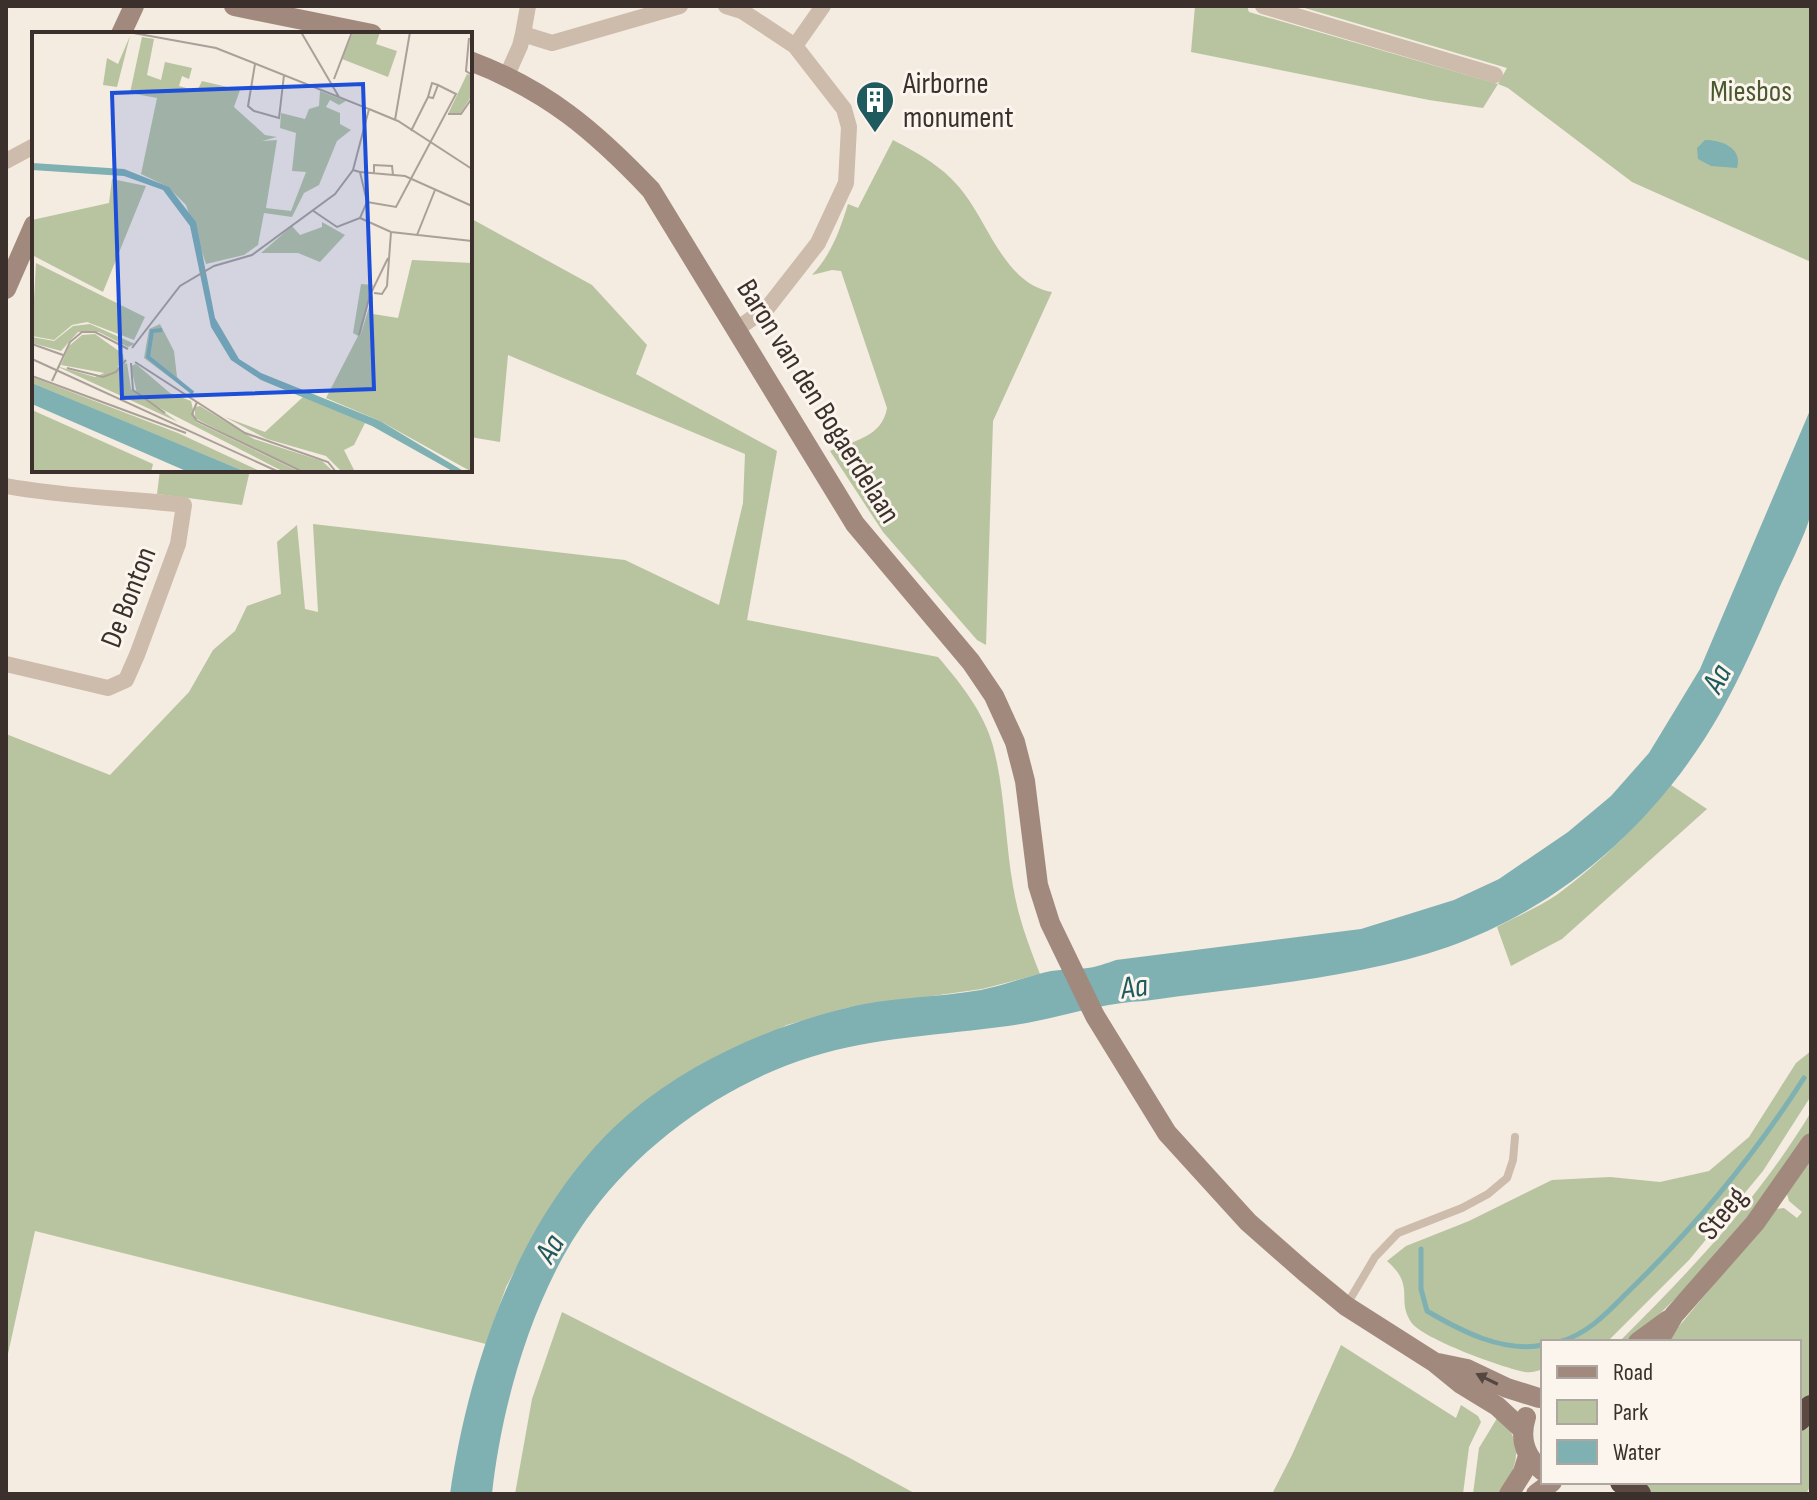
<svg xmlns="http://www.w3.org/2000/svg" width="1817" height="1500" font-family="'Sofia Sans Condensed',sans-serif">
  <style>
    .green { fill: #b8c4a0 }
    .water { fill: #7fb0b2 }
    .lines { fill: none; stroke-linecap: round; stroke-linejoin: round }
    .stream { stroke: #7fb0b2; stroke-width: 5 }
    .lane { stroke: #cdbbac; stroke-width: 8 }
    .street { stroke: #cdbbac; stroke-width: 16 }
    .secondary { stroke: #a18a7d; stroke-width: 20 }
    .highway { stroke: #5c4a42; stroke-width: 24 }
    .oneway { fill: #544640 }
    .labels { text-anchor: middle; stroke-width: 6; stroke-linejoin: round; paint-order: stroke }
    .poi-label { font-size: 30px; fill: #3b302b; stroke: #fbf5ee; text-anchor: start }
    .park-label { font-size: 30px; fill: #4a5a2e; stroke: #fbf5ee }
    .street-label { font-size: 30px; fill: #3b302b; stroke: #fbf5ee }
    .water-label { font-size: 32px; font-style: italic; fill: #1f5a5e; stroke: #fbf5ee }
    .inset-river { fill: none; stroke: #7fb0b2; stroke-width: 4 }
    .inset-road { fill: none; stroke: #aaa098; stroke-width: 2 }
    .view { fill: #1d4ed8; fill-opacity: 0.15; stroke: #1d4ed8; stroke-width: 4 }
    .inset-edge { fill: none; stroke: #3b302b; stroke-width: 4 }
  </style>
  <rect width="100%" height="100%" fill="#f4ebe1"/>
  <path class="green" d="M1195 6H1247L1249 12 1498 84 1507 68 1298 6H1811V262L1632 182 1508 88 1498 84 1483 108 1429 100 1191 52Z
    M893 140C920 154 945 168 963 192 988 223 1005 284 1052 292L993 421 986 645 977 640 883 532 830 451C855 440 882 437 887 408L841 271 832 270 812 275C831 255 840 230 848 204L858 208Z
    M470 218 592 285 647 345 636 374 777 451 747 620 938 657C959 681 985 714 993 746 1005 791 1005 840 1013 886 1018 917 1029 946 1040 974L982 989 846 1008 787 1025 680 1078 631 1113 569 1180 537 1229 506 1287 486 1344 35 1231 6 1363V734L110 775 189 692 213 650 235 631 247 606 281 594 277 542 297 525 305 609 318 612 313 524 625 560 719 605 743 503 745 454 508 355 500 442 470 437Z
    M160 470H250L242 505 157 494Z
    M1671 785 1707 809 1562 939 1511 966 1497 927C1517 916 1539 907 1558 894 1600 863 1638 825 1671 785Z
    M1811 1051V1096L1763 1171 1689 1260 1607 1342H1543V1369C1537 1371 1532 1373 1525 1372 1504 1368 1422 1339 1411 1322 1396 1299 1416 1286 1387 1261L1406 1246 1469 1221 1552 1180 1610 1177 1660 1182 1709 1171 1749 1137 1796 1063Z
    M1811 1112V1130L1807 1137 1742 1225 1681 1293 1636 1337 1630 1342H1619C1691 1270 1759 1199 1811 1112Z
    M1811 1159V1398L1799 1410V1342H1666L1776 1209 1784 1208 1797 1218 1802 1212 1789 1201 1787 1194Z
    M562 1312 846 1456 916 1494H515L532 1399Z
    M1341 1345 1456 1418 1461 1405 1478 1416 1481 1422 1469 1447 1463 1494H1272L1292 1455Z
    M1499 1415C1524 1444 1519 1463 1501 1494H1473L1479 1448Z
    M1811 1415V1485L1806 1494H1648L1635 1482H1799V1426Z"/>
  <path class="water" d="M1705 140C1722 140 1743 148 1737 168L1711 166 1698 159 1697 148Z
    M1811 408C1811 441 1814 477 1811 511 1809 530 1782 580 1774 600 1757 639 1740 678 1719 715 1658 821 1564 906 1448 947 1356 979 1242 987 1144 1001 1098 1003 1054 1020 1008 1026 943 1035 874 1037 811 1057 727 1083 645 1141 592 1212 535 1287 502 1401 492 1494H450C470 1358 523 1204 631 1112 691 1062 767 1028 842 1009 887 997 935 998 981 990 1005 985 1028 976 1051 971 1063 969 1076 970 1088 968 1097 967 1107 963 1116 960L1361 929 1454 900 1499 879 1568 832 1611 796 1649 753 1700 669Z"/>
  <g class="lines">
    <path class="stream" d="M1421 1249V1289L1427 1311C1461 1331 1503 1353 1543 1345
      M1559 1342C1592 1333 1613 1306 1637 1283 1700 1221 1756 1153 1804 1078"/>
    <path class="lane" d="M1346 1306 1375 1257 1398 1233 1462 1208 1488 1194 1507 1178 1513 1160 1515 1137"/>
    <path class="street" d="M726 6 742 11 795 46 844 109 849 127 846 183 818 243 768 307 737 329
      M1263 6 1495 75
      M523 34 528 6
      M795 46 823 6
      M507 75 520 46 523 34 552 43 680 6
      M6 161 34 146
      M6 486C65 497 125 498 184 505L178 544 137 655 126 680 108 688 6 664"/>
    <path class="secondary" d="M234 6 372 34
      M121 34 134 6
      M470 61C547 90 595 131 651 190L855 524 971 662 994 696 1015 742 1025 781 1038 885 1050 923 1095 1016 1167 1133 1248 1222 1306 1273 1346 1306 1434 1362 1461 1384 1497 1406 1523 1430
      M6 289 34 225
      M1638 1342 1668 1320
      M1658 1342 1674 1315 1755 1223 1811 1143
      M1438 1363 1467 1369 1507 1388 1539 1398
      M1526 1417C1519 1439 1525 1457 1543 1471
      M1509 1494 1523 1472 1528 1456
      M1536 1494 1552 1482"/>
    <path class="highway" d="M1799 1419 1811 1407
      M1622 1482 1639 1494"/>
  </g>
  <defs><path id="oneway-solid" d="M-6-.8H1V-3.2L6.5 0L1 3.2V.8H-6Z" transform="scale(2)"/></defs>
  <use class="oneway" href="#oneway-solid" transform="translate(1487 1379) rotate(-154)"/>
  <defs>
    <symbol id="building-pin" viewBox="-11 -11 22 30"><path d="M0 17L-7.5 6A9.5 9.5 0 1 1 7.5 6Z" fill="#1f5a5e" stroke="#fbf5ee"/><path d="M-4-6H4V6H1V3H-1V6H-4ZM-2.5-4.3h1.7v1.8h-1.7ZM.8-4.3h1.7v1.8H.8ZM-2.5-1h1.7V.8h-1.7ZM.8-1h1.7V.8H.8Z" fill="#fff"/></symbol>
  </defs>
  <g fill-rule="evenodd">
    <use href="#building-pin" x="853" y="78" width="44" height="60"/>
  </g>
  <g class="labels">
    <g class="poi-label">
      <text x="903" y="93">Airborne<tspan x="903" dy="34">monument</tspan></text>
    </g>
    <g class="park-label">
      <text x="1751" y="101">Miesbos</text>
    </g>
    <g class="street-label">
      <text transform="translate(819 401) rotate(58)" y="10">Baron van den Bogaerdelaan</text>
      <text transform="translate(128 597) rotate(-69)" y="10">De Bonton</text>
      <text transform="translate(1722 1213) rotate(-51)" y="10">Steeg</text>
    </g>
    <g class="water-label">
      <text transform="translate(1716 678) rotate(-62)" y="11">Aa</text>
      <text transform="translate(1134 986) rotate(-8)" y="11">Aa</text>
      <text transform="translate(549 1248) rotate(-59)" y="11">Aa</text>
    </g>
  </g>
  <g transform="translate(32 32)">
    <rect width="440" height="440" fill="#f4ebe1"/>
    <path d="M321 0H348L344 12 365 19 356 45 310 27ZM98 4 85 55 71 53 75 26 86 32ZM110 5 122 7 115 43 129 48 133 30 160 36 157 47 150 44 147 54 165 59 170 49 208 58 202 75 233 103 245 105 230 109 245 108 234 176 259 179 274 140 260 139 264 101 248 96 249 81 273 87 277 77 287 74 288 59 314 69 307 73 298 68 294 75 308 81V92L319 98 305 109 287 153 272 161 260 185 232 181 226 213 212 223 174 232 154 173 136 155 109 142 125 66 98 61ZM435 42 440 44V63L428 82H416ZM80 147 114 154 71 260 0 223V188L77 171ZM290 190 313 203 288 230 266 221H229L260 194 268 203 290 195ZM380 228 440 231V440L348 389 294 366 326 304 321 301 329 252 341 253 328 305 341 262V282L366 286ZM4 231 113 285 102 308 55 290 40 293 22 308 0 304ZM58 292 103 312 96 315 67 300H46L29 319 0 311V305L22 309 41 294ZM128 292 142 319 145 345 164 365 112 326 117 297ZM63 302 91 322 92 329 78 342 29 333 37 314 50 303ZM95 331 99 357 146 390 24 334 63 345ZM104 332 138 361 159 369 164 390 268 440H252L114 369 105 362 99 334ZM0 345 146 401 230 440H214L0 351ZM271 365 333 391 322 413 312 418 323 440H310L294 424 235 407 193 385 233 400ZM168 374 222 407 290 429 302 440H274L240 426 163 386V375ZM0 378 121 432 119 440H0Z" fill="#b8c4a0"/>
    <path d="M0 131 92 137 137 155 164 190 183 286 207 327 229 341 348 389 433 440H422L340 394 229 348 199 328 179 295 158 194 131 158 92 144 0 138ZM0 351 92 389 214 440 154 439 0 372Z" fill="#7fb0b2"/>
    <path class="inset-river" d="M130 298 120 299 116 325 161 361"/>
    <path class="inset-road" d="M96 0 184 16 337 77 321 138 303 162 220 223 182 234 148 254 100 316M269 0 307 65M437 6 434 39 440 43M223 32 216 74 222 79 247 86 252 43M302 47 320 0M337 77 366 89 440 137M416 82H429L440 66M363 88 378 0M379 99 396 65M328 140 373 144 440 174M342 142V133L360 134 361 143M335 170 364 175 424 62 406 53 400 51 396 65 401 66 406 53M280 178 305 195 328 186 335 170 328 140 321 138M328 186 359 200 440 209M385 203 403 158M342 261 350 262 355 254 359 200M327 303 338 263 356 226M0 312 31 323M0 327 247 440M103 330 213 401 296 430 304 440M99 331 101 358 133 381M35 336 71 345 84 340 94 328M0 344 154 401M20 349 38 310 50 300H63L96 317M165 370 160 382 165 389 271 440"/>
    <path class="view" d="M331 52 342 357 90 366 80 61Z"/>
    <rect width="440" height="440" class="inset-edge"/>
  </g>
  <rect width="1817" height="1500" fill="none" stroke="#3b302b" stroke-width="16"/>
  <rect x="1541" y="1340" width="260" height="144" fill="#fbf5ee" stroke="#aea6a0" stroke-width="2"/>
  <rect x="1557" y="1366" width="40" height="12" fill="#a18a7d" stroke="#aea6a0" stroke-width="2"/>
  <text x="1613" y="1380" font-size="24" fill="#3b302b">Road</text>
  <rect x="1557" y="1400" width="40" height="24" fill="#b8c4a0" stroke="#aea6a0" stroke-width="2"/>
  <text x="1613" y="1420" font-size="24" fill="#3b302b">Park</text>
  <rect x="1557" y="1440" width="40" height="24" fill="#7fb0b2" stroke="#aea6a0" stroke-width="2"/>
  <text x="1613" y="1460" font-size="24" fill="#3b302b">Water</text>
</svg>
